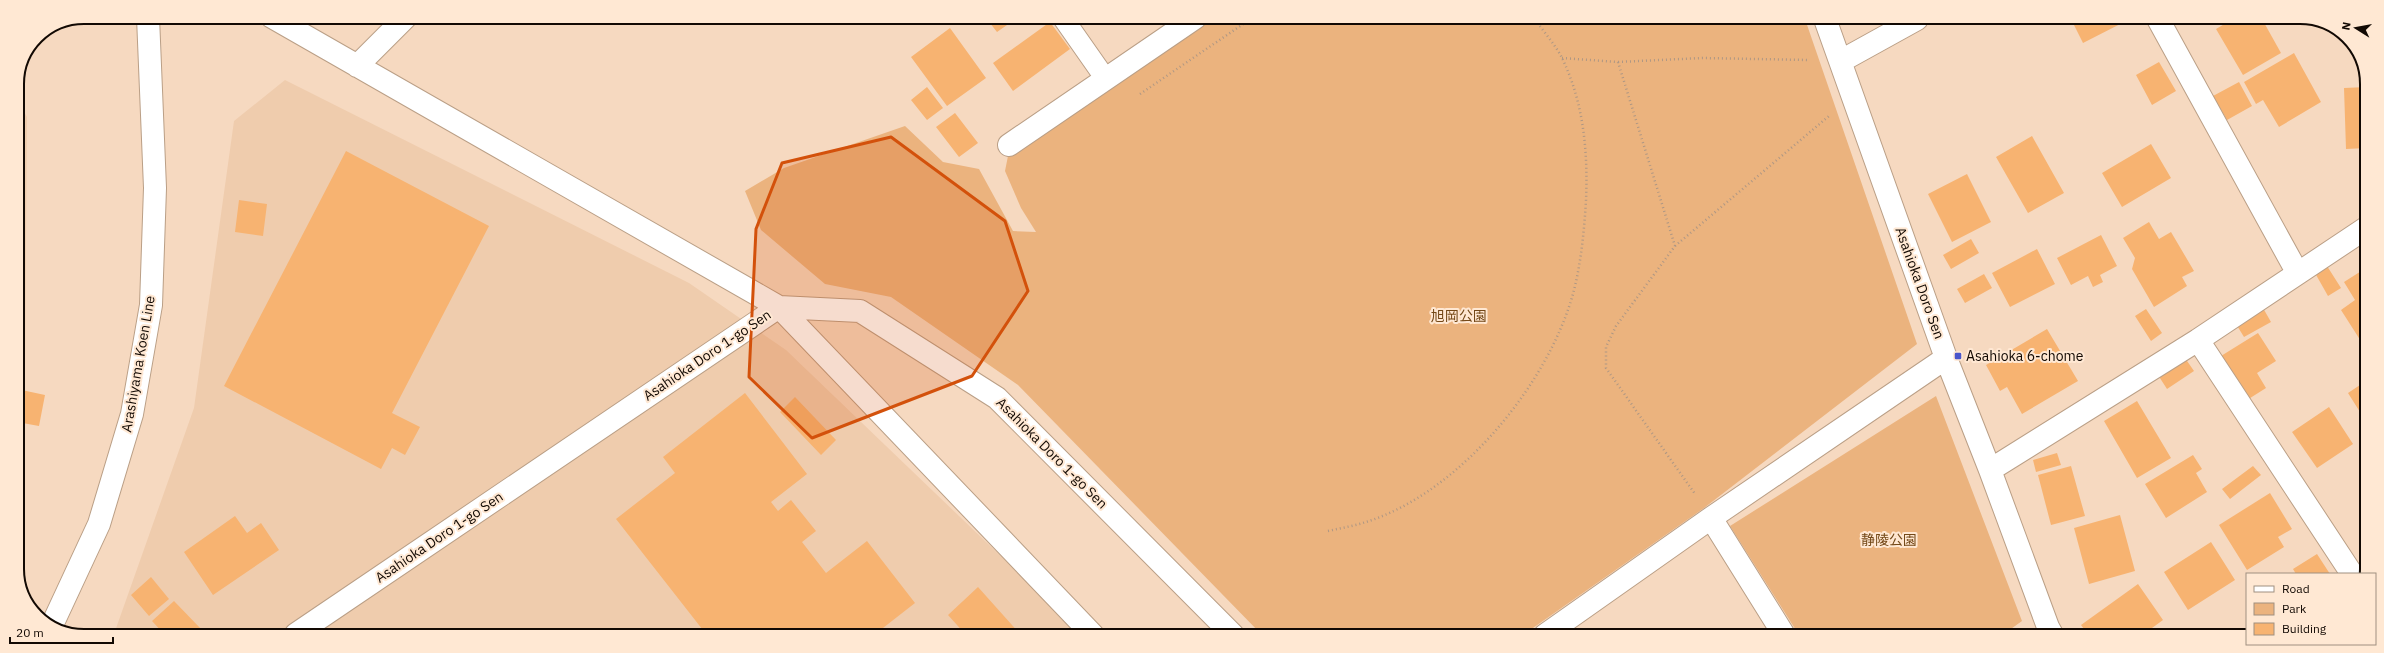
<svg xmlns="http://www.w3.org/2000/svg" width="2384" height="653" font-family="'IBM Plex Sans','Noto Sans JP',sans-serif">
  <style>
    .built { fill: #efccad }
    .green { fill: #ebb37e }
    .building { fill: #f7b371 }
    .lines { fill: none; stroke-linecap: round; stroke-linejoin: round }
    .service-casing { stroke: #ba9f86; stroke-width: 22 }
    .minor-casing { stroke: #ba9f86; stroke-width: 24 }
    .secondary-casing { stroke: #ba9f86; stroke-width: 24 }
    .path { stroke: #ae9784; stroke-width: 2.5; stroke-dasharray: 1 3; stroke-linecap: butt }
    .service { stroke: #fff; stroke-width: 20 }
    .minor { stroke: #fff; stroke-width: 22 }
    .secondary { stroke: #fff; stroke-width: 22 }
    .marked { fill: #d3510b; fill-opacity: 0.2; stroke: #d3510b; stroke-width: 3; stroke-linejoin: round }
    .poi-dot { fill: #4a56cb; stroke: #ffe8d3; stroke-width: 1.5 }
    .labels { text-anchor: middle; stroke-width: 4; stroke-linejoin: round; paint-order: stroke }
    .street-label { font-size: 14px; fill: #120903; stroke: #ffe8d3 }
    .park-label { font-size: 14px; fill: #744817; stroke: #ffe8d3 }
    .poi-label { font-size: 14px; fill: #120903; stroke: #ffe8d3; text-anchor: start }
    .rim { fill: none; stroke: #120903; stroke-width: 2 }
  </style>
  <rect width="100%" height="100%" fill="#f6d9c0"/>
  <path class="built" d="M285 80 689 283 786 350 1083 635 114 634 194 408 234 121Z
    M17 99 27 117 25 371 17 406Z"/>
  <path class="green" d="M1186 18 1805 19 1917 344 1704 508 1523 635H1262L1018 385 891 297 825 284 761 230 745 191 784 168 905 126 943 162 979 169 1013 231 1036 232 1021 208 1005 171 1012 136Z
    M1936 396 2022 621 2001 636 1799 635 1730 526Z"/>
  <path class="building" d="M986 18H1017L997 32Z
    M2071 19H2130L2083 43Z
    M2233 19H2262L2281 53 2243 75 2216 29Z
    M1050 22 1070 49 1013 91 993 63Z
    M950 28 986 78 947 106 911 57Z
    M2294 53 2321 102 2279 127 2263 100 2256 104 2244 82Z
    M2159 62 2176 91 2152 105 2136 75Z
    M2239 82 2252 106 2227 120 2213 96Z
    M927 87 943 108 927 120 911 100Z
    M2367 87V148L2346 149 2344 88Z
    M955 113 978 143 959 157 936 127Z
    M2032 136 2064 193 2028 213 1996 157Z
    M2151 144 2171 178 2122 207 2102 173Z
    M346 151 489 226 392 413 420 427 405 455 392 448 381 469 224 386Z
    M1967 174 1991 222 1952 242 1928 194Z
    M239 200 267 204 263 236 235 232Z
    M2149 222 2159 239 2171 232 2194 271 2182 277 2187 286 2154 307 2132 269 2135 258 2123 238Z
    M2101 235 2117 266 2100 275 2103 282 2093 287 2088 276 2071 285 2057 258Z
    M1971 239 1979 253 1951 269 1943 255Z
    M2037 249 2055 284 2010 307 1992 273Z
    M2327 266 2341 288 2328 296 2315 273Z
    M2366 268V345L2364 346 2341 310 2355 300 2344 282Z
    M1984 274 1992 288 1965 303 1957 289Z
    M2263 308 2271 322 2244 337 2236 324Z
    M2146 309 2162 333 2151 341 2135 316Z
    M2047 329 2078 381 2022 414 2007 387 2000 391 1986 365Z
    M2258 333 2276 361 2257 373 2266 388 2247 400 2221 356Z
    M2185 358 2194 371 2167 389 2158 375Z
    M2366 381 2365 420 2348 393Z
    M17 389 45 395 39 426 17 422Z
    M745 393 807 474 771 502 778 511 791 500 816 531 802 542 826 573 867 541 915 603 874 635 706 634 616 519 675 473 663 457Z
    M795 397 836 440 821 455 780 412Z
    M2137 401 2171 458 2137 478 2104 421Z
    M2329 407 2353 444 2317 468 2292 432Z
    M2057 453 2061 465 2036 472 2033 460Z
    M2193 455 2202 469 2196 473 2207 492 2166 518 2145 484Z
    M2071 466 2085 516 2051 525 2038 475Z
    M2253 466 2261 475 2230 499 2222 489Z
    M2270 493 2292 529 2278 537 2284 547 2247 570 2219 525Z
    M2120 515 2135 571 2089 584 2074 528Z
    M235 516 247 533 261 523 279 550 213 595 184 552Z
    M2211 542 2235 580 2188 610 2164 572Z
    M2317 554 2330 574H2296L2293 569Z
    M151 577 169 599 149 616 131 595Z
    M2138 584 2163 620 2141 636H2089L2081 625Z
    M978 587 1021 635H966L948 615Z
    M174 601 201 629 196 634H164L152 621Z"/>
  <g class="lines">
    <defs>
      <path id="service" d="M1063 18 1105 78"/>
      <path id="minor" d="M272 17 779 307 1093 635
        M1825 19 1946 358 1990 470 2048 627 2053 636
        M2158 19 2297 272
        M1841 61 1917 19
        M357 66 406 17
        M1009 145 1195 18
        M2198 340 2352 574
        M1990 470 2198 340 2366 228
        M1711 518 1784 635
        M296 634 779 307 860 311 997 398 1233 635
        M1545 635 1711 518 1946 358"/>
      <path id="secondary" d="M52 625 99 524 132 414 151 305 155 188 148 17"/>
    </defs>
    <use href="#service" class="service-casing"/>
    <use href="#minor" class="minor-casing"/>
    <use href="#secondary" class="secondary-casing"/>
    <path class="path" d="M1562 58 1618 62 1675 246 1616 326 1606 347V368L1695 494
      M1618 62 1702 58 1809 60
      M1140 94 1252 18
      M1675 246 1829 116
      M1328 531C1341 528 1354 526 1366 522 1459 493 1547 386 1573 294 1581 264 1584 232 1586 201 1588 153 1584 103 1562 58 1555 44 1543 31 1534 18"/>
    <use href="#service" class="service"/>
    <use href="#minor" class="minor"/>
    <use href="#secondary" class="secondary"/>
  </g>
  <path class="marked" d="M891 137 1005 221 1028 291 972 376 812 438 749 377 756 229 782 163Z"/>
  <rect class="poi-dot" x="1954" y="352" width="8" height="8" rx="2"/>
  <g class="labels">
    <g class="street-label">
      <text transform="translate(1920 283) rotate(70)" y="5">Asahioka Doro Sen</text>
      <text transform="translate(707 355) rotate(-34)" y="5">Asahioka Doro 1-go Sen</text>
      <text transform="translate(138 364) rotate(-80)" y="5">Arashiyama Koen Line</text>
      <text transform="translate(1052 453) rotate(45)" y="5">Asahioka Doro 1-go Sen</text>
      <text transform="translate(439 537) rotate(-34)" y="5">Asahioka Doro 1-go Sen</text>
    </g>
    <g class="park-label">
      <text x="1459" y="321">旭岡公園</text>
      <text x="1889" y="545">静陵公園</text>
    </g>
    <g class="poi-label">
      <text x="1966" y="361">Asahioka 6-chome</text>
    </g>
  </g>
  <path d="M0 0H2384V653H0ZM84 24H2300A60 60 0 0 1 2360 84V569A60 60 0 0 1 2300 629H84A60 60 0 0 1 24 569V84A60 60 0 0 1 84 24Z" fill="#ffe8d3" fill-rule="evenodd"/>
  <path class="rim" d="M84 24H2300A60 60 0 0 1 2360 84V569A60 60 0 0 1 2300 629H84A60 60 0 0 1 24 569V84A60 60 0 0 1 84 24Z"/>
  <rect x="2246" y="573" width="130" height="72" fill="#ffe8d3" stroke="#a08f80"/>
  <rect x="2254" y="586" width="20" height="6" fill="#ffffff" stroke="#a08f80"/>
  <text x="2282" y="593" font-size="12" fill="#120903">Road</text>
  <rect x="2254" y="603" width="20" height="12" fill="#ebb37e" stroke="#a08f80"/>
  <text x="2282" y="613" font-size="12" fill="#120903">Park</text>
  <rect x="2254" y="623" width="20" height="12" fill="#f7b371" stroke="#a08f80"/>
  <text x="2282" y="633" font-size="12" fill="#120903">Building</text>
  <g transform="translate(2356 28) rotate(281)" stroke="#ffe8d3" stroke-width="3" paint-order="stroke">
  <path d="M0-3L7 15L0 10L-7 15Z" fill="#120903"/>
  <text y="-6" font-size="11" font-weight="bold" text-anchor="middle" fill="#120903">N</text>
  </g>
  <path d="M10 637v6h103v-6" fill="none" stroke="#120903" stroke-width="2"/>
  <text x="16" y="637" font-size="12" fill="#120903" stroke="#ffe8d3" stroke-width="3" paint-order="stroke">20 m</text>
</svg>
